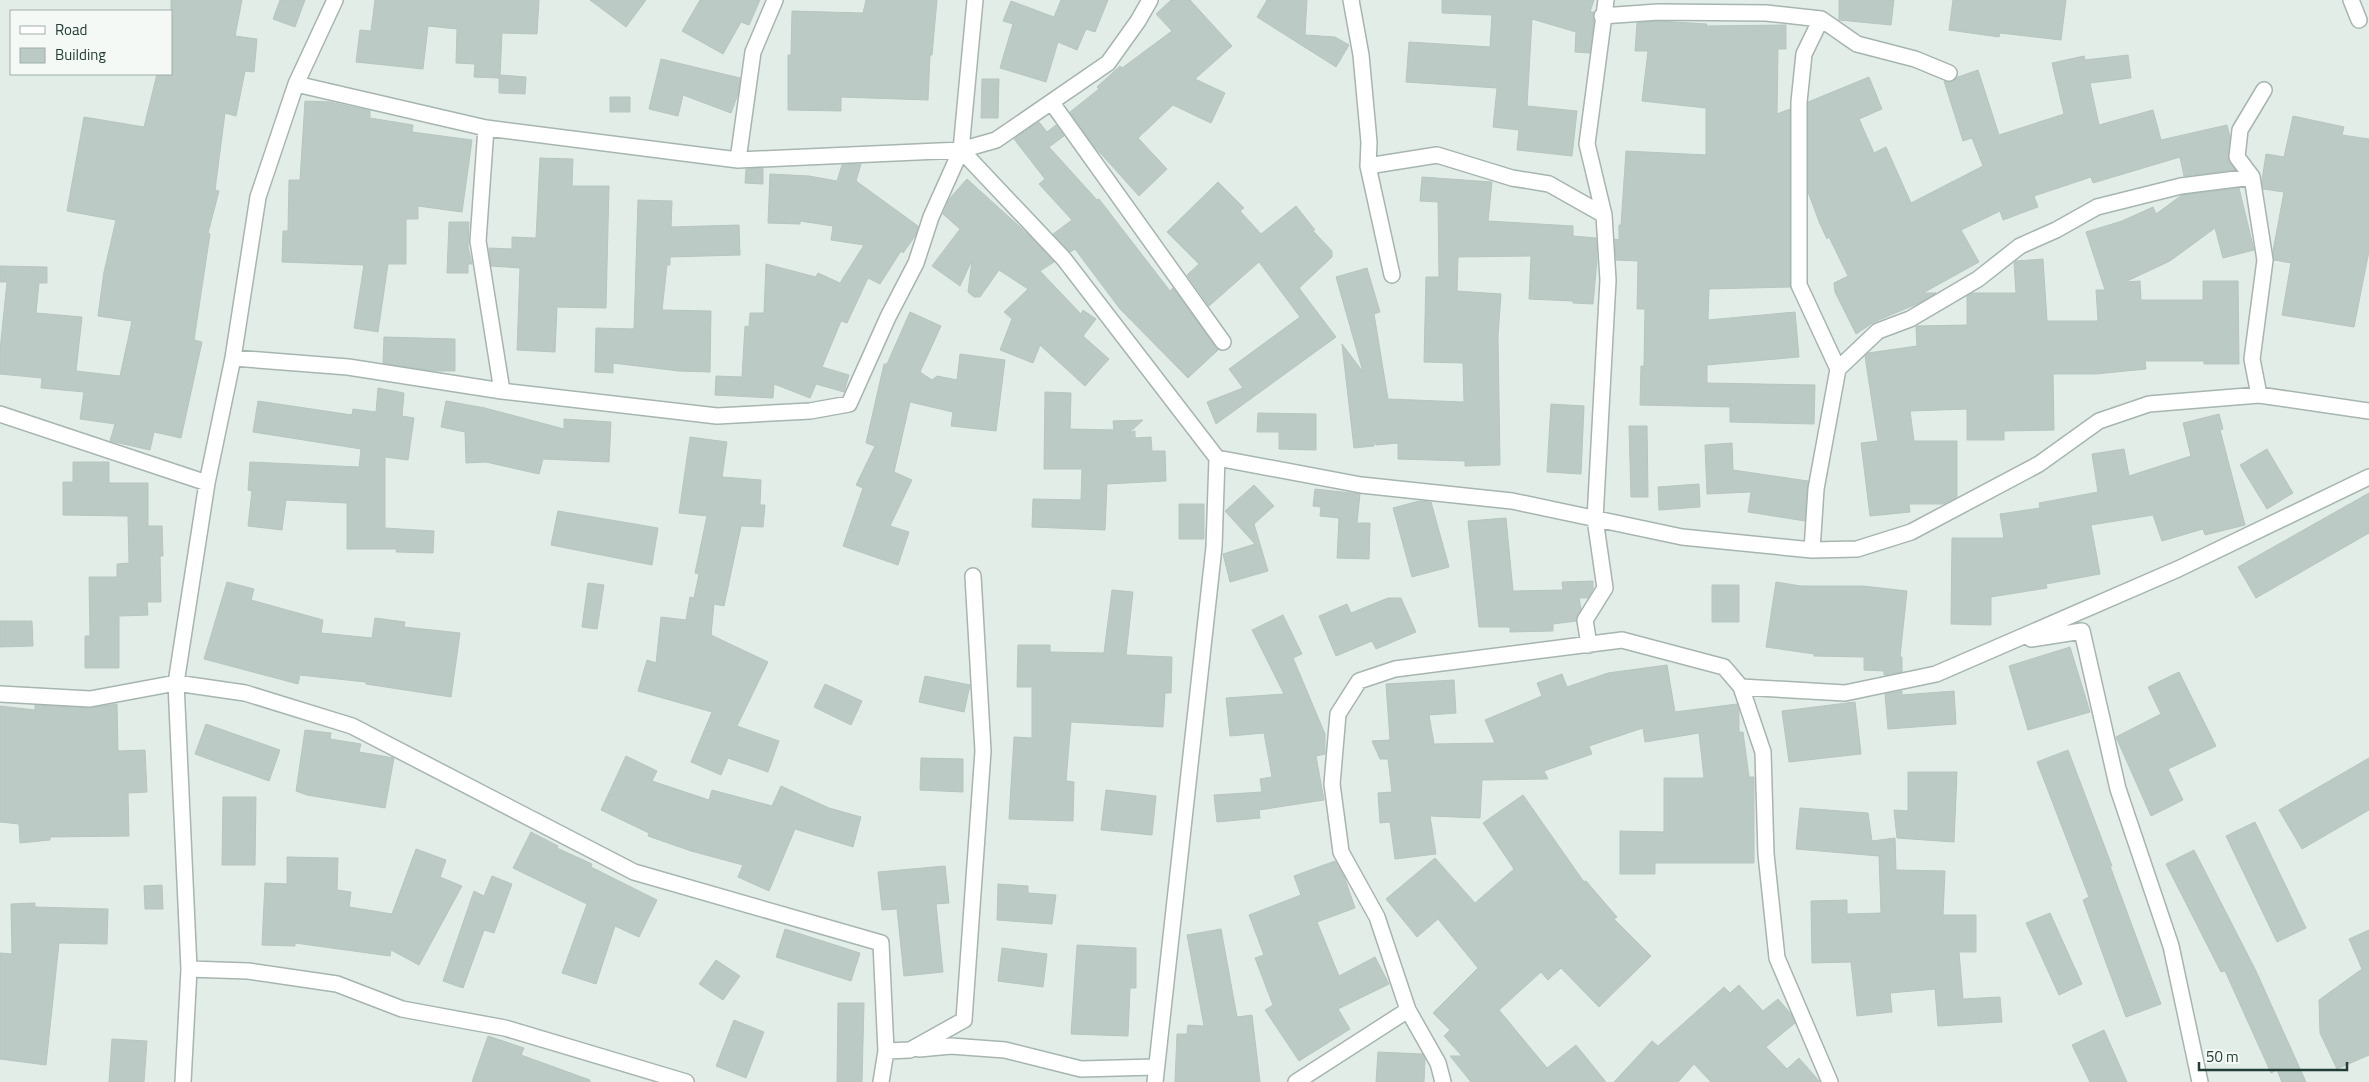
<svg xmlns="http://www.w3.org/2000/svg" width="2369" height="1082" font-family="'Titillium Web',sans-serif">
  <style>
    .building { fill: #bbcac4; stroke: #b6c6bf }
    .lines { fill: none; stroke-linecap: round; stroke-linejoin: round }
    .minor-casing { stroke: #a6b5af; stroke-width: 18 }
    .minor { stroke: #fff; stroke-width: 15 }
  </style>
  <rect width="100%" height="100%" fill="#e3ede8"/>
  <path class="building" d="M171 0H242L235 36 257 39 254 72 245 71 236 116 225 113 215 190 219 191 208 233 210 234 194 340 202 342 181 438 154 432 150 450 110 441 115 424 80 419 84 392 41 388 42 378 0 374V350L7 282H0V266L47 267V283H39L36 313 82 317 76 371 120 376 132 321 98 316 104 272 116 220 67 211 84 117 144 127 157 74H171Z
    M280 0H305L295 27 273 19Z
    M375 0H539L537 34 502 33 500 75 526 77 525 94 499 93V78L474 77 475 64 456 63 457 29 428 26 423 69 356 62 360 30 371 31Z
    M590 0H646L626 27Z
    M700 0H760L749 25 741 22 723 54 682 31Z
    M866 0H937L932 55H930L928 100 841 97V111L788 110V55H791L792 11 863 13Z
    M1061 0H1108L1095 32 1086 29 1077 50 1058 42 1046 82 1000 68 1013 24 1003 21 1011 1 1054 17Z
    M1171 0H1190L1232 46 1195 79 1225 93 1211 123 1173 105 1138 138 1167 169 1139 196 1094 146 1070 112 1099 89 1097 87 1120 66 1122 68 1172 31 1156 14Z
    M1267 0H1307L1305 35 1335 37 1349 45 1336 67 1257 17Z
    M1442 0H1594L1590 12H1594V20L1590 53 1575 52 1576 32 1532 19 1527 106 1577 111 1572 156 1517 150 1519 130 1493 127 1497 88 1406 82 1409 42 1490 47 1492 15 1442 13Z
    M1839 0H1894L1891 25 1839 20Z
    M1953 0H2066L2061 40 2000 33 1999 37 1949 30Z
    M1657 21 1707 24 1706 26 1786 25V49H1778L1777 114 1790 109V287L1709 289 1708 320 1795 312 1799 357 1707 365V383L1815 385 1814 424 1730 422V407L1640 405 1641 366H1644L1645 309H1637L1638 261 1616 260 1615 239 1619 240V225H1621L1626 151 1706 155V108L1642 101 1648 51H1635L1637 23Z
    M2128 55 2131 78 2090 83 2099 125 2153 110 2161 140 2227 125 2230 137 2228 157 2235 170 2184 176 2180 157 2093 183 2091 177 2034 196 2038 207 2003 220 2000 211 1961 230 1979 262 1923 293H1936L1919 303 1874 322 1856 334 1835 292 1834 283 1848 276 1829 237 1827 239 1820 224 1808 192V102L1869 77 1882 109 1859 119 1874 153 1886 147 1911 203 1983 166 1972 138 1963 141 1944 81 1951 82 1958 77 1978 70 1999 135 2064 114 2052 63 2084 56 2085 60Z
    M661 59 740 78 738 94 731 113 683 95 678 116 649 109Z
    M982 79H999L998 118H981Z
    M610 97H630V112H610Z
    M305 101 330 102 370 111V118L413 125 412 132 472 140 462 212 418 206V219H406V264H388L378 332 354 328 364 265 282 262 283 231H288L289 180H300Z
    M2293 116 2344 127 2342 135 2369 139V251L2354 327 2282 315 2291 263 2274 260 2273 251 2284 192 2263 189 2262 180 2266 154 2284 157Z
    M1039 122 1047 132 1056 125 1064 136 1049 147 1097 200 1099 199 1170 291 1173 288 1218 350 1188 378 1120 309 1075 249 1070 252 1053 234 1072 220 1039 184 1045 179 1014 139Z
    M540 158 573 159 572 186H609L606 308 557 307 555 352 517 350 520 268 491 266 489 248 512 249V237L536 238Z
    M861 164 856 181 918 226 915 236 903 253 901 251 880 284 868 278 847 323 841 321 822 367 849 375 844 392 816 384 810 398 774 384 773 398 715 395 716 376 742 377 745 326 749 327 750 313H764L766 264 816 277 818 273 840 283 864 245 831 240 833 226 800 221V224L768 223 770 174 809 176 837 181 842 165Z
    M763 168V184L745 183 746 169Z
    M1422 177 1492 182 1488 221 1573 226V236L1596 238 1597 260 1593 304 1573 303V301L1529 299 1531 256 1458 257 1457 291 1501 294 1498 336 1500 465 1465 466V461L1398 459V443L1376 445 1374 439V446L1354 448 1342 344 1363 372 1336 277 1367 268 1380 312 1374 314 1388 399 1464 402 1463 363 1424 362 1426 277H1439L1438 202 1420 201Z
    M967 179 1030 236 1054 262 1040 271 1081 314 1083 310 1096 319 1083 336 1109 359 1085 386 1040 345 1033 363 1000 350 1012 319 1004 312 1028 289 999 270 980 297H974L968 292 972 260 960 286 932 266 960 229 943 214 950 198Z
    M1218 182 1244 208 1240 211 1261 234 1296 206 1315 230 1313 231 1332 251V257L1299 288 1336 337 1216 424 1207 402 1243 388 1229 369 1300 317 1259 262 1209 306 1187 275 1199 264 1167 232Z
    M2239 188 2254 250 2223 258 2215 228 2170 261 2125 282 2140 281 2141 300H2203V281H2238L2239 364H2204V361H2145L2146 369 2096 374H2053L2054 430 2004 431V440H1967V409L1910 411 1914 441H1957V497L1943 504H1909L1910 512 1870 516 1861 443 1878 441 1865 356 1868 353 1917 346 1916 326 1967 325V296L1973 293H2016L2014 263 2016 261 2043 259 2047 321H2098L2096 290H2105L2086 232 2122 221 2153 207 2156 214 2182 195Z
    M638 200 672 201 671 227 739 225 740 255 670 257V265H667L662 310 711 311 710 372 679 371 613 363V373L595 372 596 328 634 329Z
    M449 222H469L468 247 472 264H468V273H447Z
    M910 312 941 326 920 372 932 380 937 376 957 380 960 354 1005 360 996 431 951 426 953 412 910 402 894 472 912 480 890 526 909 532 898 565 843 546 863 488 856 485 875 446 866 443 884 364H887Z
    M384 337 455 339V371H434L383 363Z
    M378 388 404 393 402 416 414 418 408 460 385 457V528L434 531 433 553 396 552 397 549H347V503L286 500 282 530 248 526 252 491 248 490 250 462 359 467 361 449 253 432 258 401 352 415 353 409 376 412Z
    M1045 392 1071 393 1070 429 1114 430 1113 421 1143 420 1129 433 1135 431V438L1151 437 1152 451H1165L1166 481 1107 484 1105 530 1032 527 1033 499 1081 500 1082 469H1044Z
    M446 401 485 408 564 429V419L611 422 609 462 543 459 539 474 486 462 466 463 465 432 441 427Z
    M1551 404 1584 406 1581 474 1547 472Z
    M1258 413 1316 414V450L1279 449V432H1257Z
    M2219 414 2223 429 2220 430 2245 525 2205 535 2203 529 2162 541 2153 515 2091 525 2100 574 2046 584 2047 588 1991 597V625L1951 624 1952 538H2004L2000 514 2040 508 2039 503 2098 492 2092 454 2124 449 2129 476 2191 456 2183 423Z
    M1629 426H1647L1648 497H1631Z
    M690 437 727 442 722 477 761 480 760 505H765L763 527 741 526 724 606 714 604 711 635 768 662 737 726 779 741 768 772 728 758 721 775 691 762 712 712 638 691 647 660 656 663 661 617 686 620 690 597 694 598 699 574 695 573 707 516 679 513Z
    M1732 443 1733 470 1808 481 1805 521 1748 512 1751 492 1707 494 1705 445Z
    M2267 449 2293 493 2267 509 2240 465Z
    M73 462H109V483H148V526H162L163 556H160L161 602H147L148 615 119 616V668H85V636H90L89 577H117V564L129 563 128 516 63 515V482H73Z
    M1699 484 1700 507 1659 510 1658 487Z
    M1254 485 1274 506 1254 524 1268 571 1230 582 1223 554 1255 544 1225 511Z
    M1315 489 1360 494 1357 523H1370L1369 559 1337 558 1339 518 1320 516 1321 507 1313 506Z
    M2369 493V533L2256 598 2238 567Z
    M1419 501 1431 502 1449 567 1412 577 1393 508Z
    M1179 504H1204V539H1179Z
    M558 511 658 528 652 565 551 545Z
    M1506 518 1513 591 1563 590 1562 582 1593 581V589L1588 598H1579L1581 609 1576 621 1553 624V631L1510 632V627H1479L1468 521Z
    M227 582 254 589 251 600 323 620 321 633 372 638 375 618 405 622 404 627 460 633 451 697 366 684V682L300 675 298 684 204 659Z
    M1776 582 1801 586H1863L1907 591 1900 657H1902V672L1884 675V671L1864 670V657L1814 656V654L1766 647Z
    M588 583 604 585 597 629 582 627Z
    M1712 585H1739V622H1712Z
    M1112 590 1133 592 1126 655 1172 657 1171 693H1165L1163 727 1071 722 1066 781 1074 782 1073 821 1009 819 1014 737 1032 738V687H1017L1018 645H1050V652L1104 653Z
    M1388 598H1401L1416 632 1376 649 1372 641 1336 656 1319 616 1347 604 1351 613Z
    M1283 615 1302 654 1293 658 1325 734V754L1316 756 1324 800 1259 810 1260 818 1217 822 1214 795 1262 792 1260 779 1272 777 1264 733 1230 736 1226 698 1284 694 1252 630Z
    M0 621H32L33 646 0 647Z
    M2070 647 2090 712 2028 730 2009 666Z
    M1667 665 1675 712 1737 704 1739 712V732H1743L1749 777H1754V863H1655V874H1620V831L1664 832V778H1704L1699 733 1645 742 1643 728 1589 746 1592 754 1544 771 1548 779 1482 780 1480 818 1430 816 1436 854 1395 859 1390 822 1380 823 1378 793 1392 792 1388 759H1380L1372 741 1390 740 1386 684 1454 680 1456 713 1429 715 1434 744 1495 743 1485 720 1542 696 1537 683 1562 674 1567 687 1608 673Z
    M2179 672 2216 746 2168 769 2183 800 2151 816 2116 737 2161 714 2148 687Z
    M925 676 970 685 964 712 919 702Z
    M825 684 862 701 851 725 814 707Z
    M1902 691V695L1954 691 1956 724 1888 729 1885 694Z
    M1855 702 1861 754 1789 762 1782 711Z
    M117 704 118 751 145 750 147 792 128 793 129 836 50 837V840L20 843 19 824 0 822V706L35 710V705L90 708Z
    M206 724 280 750 269 781 195 754Z
    M305 730 331 733 330 739 361 744 359 752 394 758 385 808 307 795 296 791Z
    M2068 750 2112 866H2110L2161 1004 2126 1017 2083 900 2089 897 2037 762Z
    M626 756 657 771 652 781 709 800 712 790 772 806 781 786 829 808 861 817 853 847 795 829 769 891 738 877 743 865 691 851 648 836 649 833 601 810Z
    M921 758 963 759V792L920 790Z
    M2369 758V810L2302 849 2279 810Z
    M1908 772H1957L1954 842 1897 838 1894 810 1908 811Z
    M1106 790 1156 796 1152 835 1101 830Z
    M1523 795 1584 882 1586 881 1617 917 1614 919 1651 956 1599 1007 1561 968 1548 980 1541 972 1499 1010 1547 1068 1576 1045 1606 1082H1471L1450 1056H1462L1444 1036 1450 1030 1433 1013 1478 968 1438 919 1417 937 1386 899 1435 858 1475 903 1514 869 1483 823Z
    M223 797H256L255 865H222Z
    M1800 808 1868 813 1872 841 1895 838 1896 870 1945 871 1943 915H1976V952H1959L1963 999 2000 997 2002 1022 1938 1026 1935 989 1890 993 1892 1012 1857 1016 1851 962 1812 963 1811 901 1847 900V914L1881 913 1879 856 1796 849Z
    M2255 822 2306 928 2277 942 2226 836Z
    M531 832 558 846 557 848 592 864 591 867 657 900 639 937 615 926 596 984 562 973 587 904 513 868Z
    M416 849 446 860 440 877 462 886 419 965 391 950 390 956 295 943V946L262 945 265 883 287 884V857L338 858 337 890 351 892 349 907 392 914Z
    M2194 850 2256 971 2306 1082H2282L2277 1070 2271 1073 2225 971 2221 972 2166 864Z
    M1335 861 1344 876 1355 908 1317 922 1339 976 1375 957 1389 984 1338 1009 1350 1029 1299 1061 1265 1010 1273 1005 1255 958 1264 955 1249 915 1301 895 1294 876Z
    M945 866 949 903 936 904 943 972 904 976 897 909 882 910 878 872Z
    M492 876 512 884 494 933 484 930 463 988 443 981 474 891 484 896Z
    M998 884 1028 886V893L1056 895 1052 924 997 920Z
    M162 885 163 909H145L144 886Z
    M35 903V907L108 909 107 944 59 943 46 1065 0 1059V953L12 954 11 904Z
    M2050 913 2082 984 2059 995 2026 923Z
    M785 929 860 953 851 981 776 957Z
    M1221 929 1237 1017 1252 1015 1260 1082H1175L1177 1034H1187L1188 1025 1204 1026 1187 935Z
    M2369 930V1055L2337 1069 2320 1033 2319 1000 2362 969 2349 939Z
    M1077 945 1136 948V988H1130L1128 1036 1071 1034Z
    M1002 948 1047 954 1043 987 998 981Z
    M716 960 740 976 723 1000 699 984Z
    M1739 985 1763 1011 1778 999 1791 1014 1795 1023 1766 1047 1787 1069 1799 1058 1820 1082H1711L1694 1064 1678 1082H1614L1652 1041 1658 1046 1724 987 1730 993Z
    M838 1003H864L862 1082H837Z
    M734 1020 764 1032 746 1078 716 1066Z
    M2104 1030 2127 1082H2090L2072 1045Z
    M488 1036 524 1048 521 1055 590 1080V1082H472Z
    M112 1039 147 1041 144 1082H109Z
    M1378 1052 1422 1054 1425 1058 1424 1082H1376Z"/>
  <g class="lines">
    <defs>
      <path id="minor" d="M1351 0 1361 55 1369 142 1368 166 1392 275
        M2351 0 2359 20
        M1602 16 1658 12 1766 13 1821 19 1857 44 1915 59 1949 73
        M296 84 486 128 738 160 961 150 1064 259 1217 458 1214 547 1155 1082
        M1052 103 1223 342
        M486 128 478 241 502 391
        M961 150 996 140 1108 63 1138 21 1150 0
        M738 160 753 52 775 0
        M1368 166 1437 155 1512 178 1549 184 1604 215
        M233 358 348 367 502 391 717 416 810 411 849 404 888 317 916 263 931 217 961 150 975 0
        M1838 369 1878 331 1910 319 1978 279 2020 246 2056 230 2097 207 2181 186 2252 177
        M2259 395 2252 359 2265 260 2252 177 2237 157 2240 130 2264 90
        M0 414 207 483
        M1217 458 1361 485 1512 501 1682 537 1812 550 1857 549 1911 532 2039 464 2099 421 2149 404 2259 395 2369 411
        M1812 550 1816 489 1838 369 1799 285V102L1804 54 1821 19
        M2031 639 2082 631 2118 789 2171 946 2200 1082
        M1589 645 1585 620 1605 588 1595 519 1608 280 1604 215 1587 144 1606 0
        M1741 687 1845 693 1936 674 2178 569 2369 477
        M0 694 90 699 176 683 245 693 352 726 634 872 881 943 886 1051
        M189 969 248 971 337 984 402 1009 505 1028 686 1082
        M919 1049 951 1046 1005 1050 1081 1069 1155 1067
        M183 1082 189 969 176 683 207 483 233 358 258 197 296 84 335 0
        M881 1082 886 1051 910 1050 964 1020 983 751 973 576
        M1296 1082 1408 1010
        M1443 1082 1438 1063 1408 1010 1377 917 1341 852 1332 784 1338 714 1359 681 1395 669 1622 640 1724 667 1741 687 1763 752 1766 854 1777 958 1830 1082"/>
    </defs>
    <use href="#minor" class="minor-casing"/>
    <use href="#minor" class="minor"/>
  </g>
  <rect x="10" y="10" width="162" height="65" fill="#f4f9f6" stroke="#a0aea9"/>
  <rect x="20" y="26" width="25" height="8" fill="#ffffff" stroke="#a0aea9"/>
  <text x="55" y="35" font-size="15" fill="#233e36">Road</text>
  <rect x="20" y="48" width="25" height="15" fill="#bbcac4" stroke="#a0aea9"/>
  <text x="55" y="60" font-size="15" fill="#233e36">Building</text>
  <path d="M2199 1062v8h148v-8" fill="none" stroke="#233e36" stroke-width="2.5"/>
  <text x="2206" y="1062" font-size="15" fill="#233e36" stroke="#f4f9f6" stroke-width="4" paint-order="stroke">50 m</text>
</svg>
